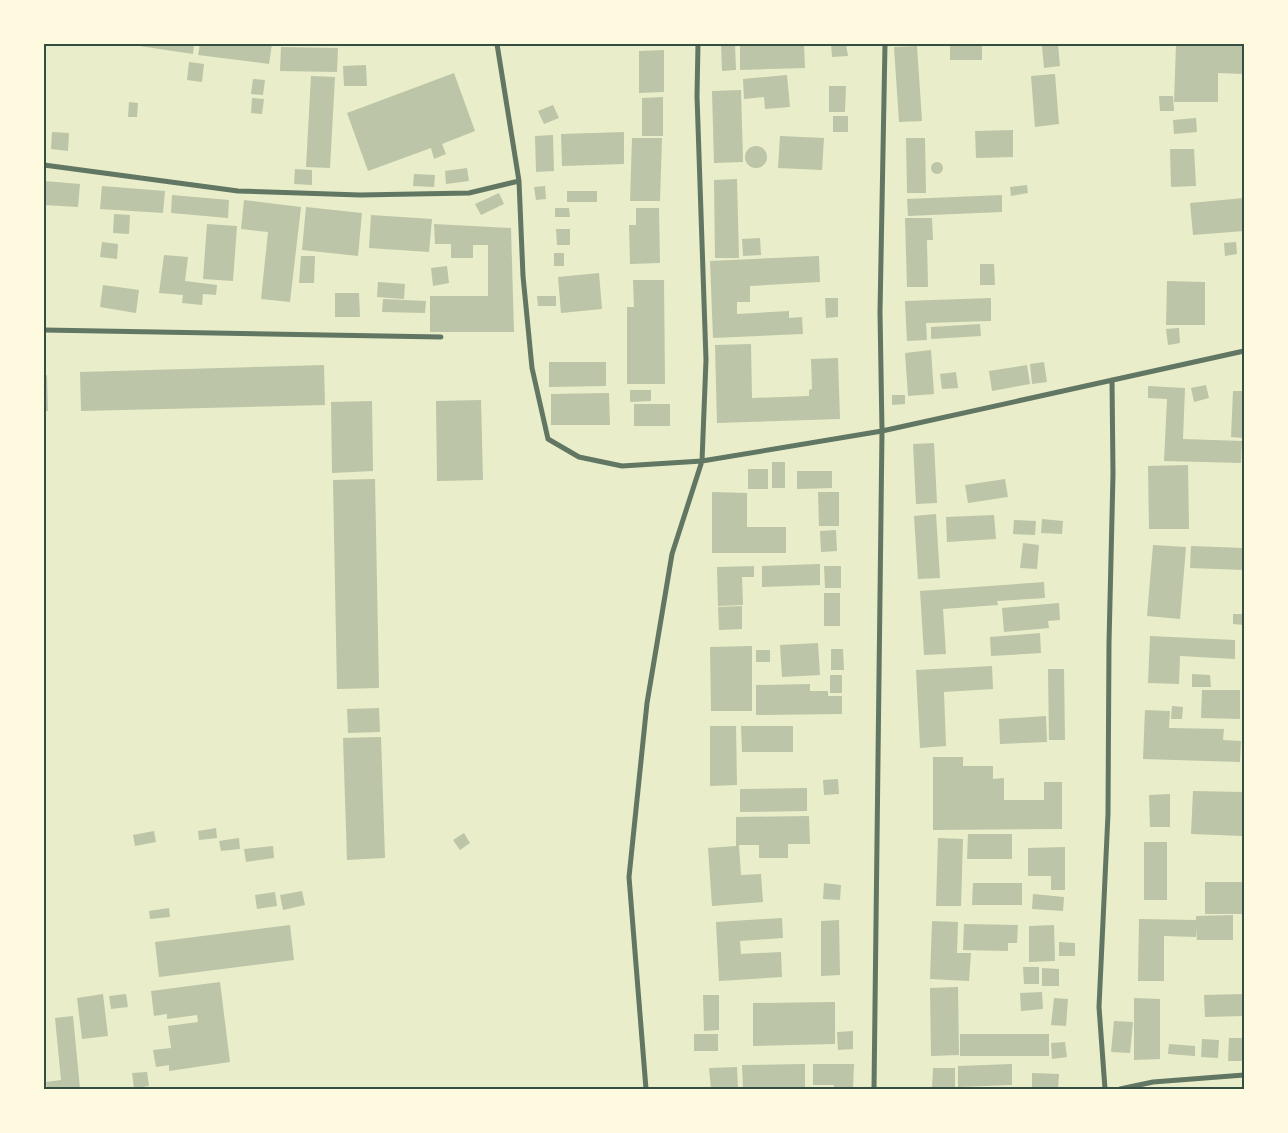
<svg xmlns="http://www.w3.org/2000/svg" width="1288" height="1133" font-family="Ubuntu,sans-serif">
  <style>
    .building { fill: #bcc5a7 }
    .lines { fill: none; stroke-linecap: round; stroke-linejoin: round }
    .minor { stroke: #617663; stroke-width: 5 }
    .neatline { fill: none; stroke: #344e41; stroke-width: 2 }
  </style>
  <rect width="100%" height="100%" fill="#e9edc9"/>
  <path class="building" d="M126 44H194L193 54Z
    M200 44H272L269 64 198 55Z
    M638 44H658V45L638 46Z
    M721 44H735L736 70 722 71Z
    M740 44H804L805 68 740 70Z
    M831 44H846L848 56 832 57Z
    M950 44H982V60H950Z
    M1058 44 1060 66 1044 68 1042 46Z
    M1176 44H1244V74L1218 73V102H1174Z
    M917 46 922 121 899 122 894 47Z
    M281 47 338 48 337 72 280 71Z
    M664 50V92L639 93V51Z
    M189 62 204 64 202 82 187 80Z
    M366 65 367 86H344L343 66Z
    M454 73 475 131 442 144 446 154 434 159 431 148 368 171 347 113Z
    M1055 74 1059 124 1035 127 1031 76Z
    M787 75 790 107 765 109 764 97 744 99 743 79Z
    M311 76 335 77 330 168 306 167Z
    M253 79 265 80 263 95 251 94Z
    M829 86H846L845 112H829Z
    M741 90 743 162 714 163 712 91Z
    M1159 96H1173L1174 111H1160Z
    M663 97V136H642V98Z
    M252 98 264 99 262 114 251 113Z
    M129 102 138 103 137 117H128Z
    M553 105 559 118 544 124 538 111Z
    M833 116H848V132H833Z
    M1196 118 1197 132 1174 134 1173 120Z
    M1013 130V157L976 158 975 131Z
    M52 132 69 133 68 151 51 149Z
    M624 132V164L562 166 561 134Z
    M553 135 554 171 536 172 535 136Z
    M780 136 824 138 822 170 778 168Z
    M632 138H662L660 201H630Z
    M906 138H925L926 193H907Z
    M745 157a11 11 0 1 1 22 0a11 11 0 1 1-22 0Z
    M1170 149H1194L1196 186 1171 187Z
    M931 168a6 6 0 1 1 12 0a6 6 0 1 1-12 0Z
    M467 168 469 181 446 184 445 171Z
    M295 169 312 170V185L294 184Z
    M414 174 435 175 434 187 413 186Z
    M737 179 739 258H715L714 180Z
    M44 181 80 184 78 207 44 205Z
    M1027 185 1028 193 1011 196 1010 187Z
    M102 186 165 191 163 213 100 209Z
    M545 186 546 199 536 200 534 187Z
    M567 191H597V202H567Z
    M499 193 504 204 481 215 475 204Z
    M172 195 229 200 228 218 171 213Z
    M1002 195V212L908 216 907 199Z
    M1244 198V231L1193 235 1190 203Z
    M244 200 301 207 290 302 261 299 268 232 241 229Z
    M306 207 362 213 358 256 302 250Z
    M555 208H569L570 217H555Z
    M636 208H659L660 263 630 264 629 225H636Z
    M114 214 130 215 129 234 113 233Z
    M371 215 432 219 429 252 369 248Z
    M905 218H932L933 240H927L928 287H907Z
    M207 224 237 226 233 281 203 279Z
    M434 224 511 228 514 332H430V296H488V245H473V258H451V244H435Z
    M556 229H570V245H557Z
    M760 238 761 255 743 256 742 239Z
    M102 242 118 244 117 259 100 257Z
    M1236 242 1237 254 1225 256 1224 243Z
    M554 253H564V266H554Z
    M164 255 188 257 185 281 217 285 216 295 203 294 202 305 182 303 183 295 159 293Z
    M301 256H315L314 283H299Z
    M819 256 820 282 750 286V302H737V314L789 311V318L802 317 803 334 713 338 710 261Z
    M980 264H994L995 285H980Z
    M447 266 449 283 433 286 431 268Z
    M599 273 602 309 561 313 558 277Z
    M633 280H664L665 384H627V307H634Z
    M1167 281 1205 282V325H1166Z
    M378 282 405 284 404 299 377 297Z
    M103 285 139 290 136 313 100 307Z
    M335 293H359L360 317H335Z
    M537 296H556V306H538Z
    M825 298H838V317L826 318Z
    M991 298V321L926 323 927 340 907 341 905 301Z
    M383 299 426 301 425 313 382 312Z
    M980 324 981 336 931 339V327Z
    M1179 328 1180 343 1168 345 1166 329Z
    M751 344 752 398 809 396V390L812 389 811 359 838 358 840 419 717 423 715 345Z
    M931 350 934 394 908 396 905 353Z
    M549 362H606V386L549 387Z
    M1044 362 1047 382 1032 384 1030 364Z
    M324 365 325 405 81 411 80 372Z
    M1027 365 1030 384 992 391 989 371Z
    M956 372 958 388 942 389 940 374Z
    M47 375 48 411H44V376Z
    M1206 385 1209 398 1194 402 1191 388Z
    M1148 386 1185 388 1183 439 1242 441 1241 463 1164 461 1167 399 1148 398Z
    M630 390H651V401L630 402Z
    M1233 391H1244L1243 438 1231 437Z
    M609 393 610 425H551V394Z
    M892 395H905V404L892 405Z
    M481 400 483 480 437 481 436 401Z
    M372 401 373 471 332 473 331 402Z
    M634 404H670V426H634Z
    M934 443 937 503 916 504 913 444Z
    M772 462H785V488H772Z
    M1188 465 1189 529H1149L1148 466Z
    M748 469H768V489H748Z
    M797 471H832V488L797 489Z
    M375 479 379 688 337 689 333 480Z
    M1005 479 1008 497 968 503 965 485Z
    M712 492 747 493V527H786V553H712Z
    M818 492H839V526H819Z
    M936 514 940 578 918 579 914 516Z
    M994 515 996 539 947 542 946 517Z
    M1042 519 1063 521 1062 534 1041 533Z
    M1014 520 1036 521 1035 535 1013 534Z
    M836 530 837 551 821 552 820 531Z
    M1023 543 1039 545 1037 569 1020 568Z
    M1153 545 1186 547 1180 619 1147 616Z
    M1191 546 1244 548V570L1190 568Z
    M820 564V585L762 587V566Z
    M754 566V577H742L743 605 718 606 717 567Z
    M824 566H841V588H825Z
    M1044 582 1045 598 997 601 998 605 943 609 946 654 924 655 920 591Z
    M824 593H840V626H824Z
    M1059 603 1060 620 1048 621 1049 628 1004 632 1002 608Z
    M742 606V629L719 630 718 607Z
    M1233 614H1244V625L1233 624Z
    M1040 633 1041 653 991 656 990 637Z
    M1150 636 1235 640V659L1180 656 1179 684 1148 683Z
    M818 643 820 675 782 677 780 645Z
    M752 646V711H711L710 647Z
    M831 649H843L844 670H831Z
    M756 650H770V662H756Z
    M992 666 993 689 944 692 946 746 920 748 916 670Z
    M1048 669H1064L1065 740H1049Z
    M1192 674 1210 675 1211 687H1192Z
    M830 675H842V693H830Z
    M810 684V691H828V696H842V714L756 715V685Z
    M1202 690H1240V719L1201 718Z
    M1172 706 1183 707 1182 719H1171Z
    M379 708 380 732 348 733 347 709Z
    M1145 710 1170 711 1169 728 1224 729 1223 740 1241 741 1240 762 1143 759Z
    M1046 716 1047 742 1000 744 999 719Z
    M710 726H736L737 785 710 786Z
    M741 726H793V752H742Z
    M381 737 385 858 347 860 343 738Z
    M933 757H963V766H993V779L1004 778V800H1044V782H1062V829L933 830Z
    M838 779 839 794 824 795 823 780Z
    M807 788V811L740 812V789Z
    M1193 791 1244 792 1243 836 1191 834Z
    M1170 794V827H1150L1149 795Z
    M809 816 810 844H788V858H759V845H739L741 875 761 874 763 902 712 906 708 848 736 846V817Z
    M216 828 217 838 199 840 198 831Z
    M154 831 156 842 135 846 133 835Z
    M464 833 470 843 460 850 453 840Z
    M968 834H1012V859H967Z
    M239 838 240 849 221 851 219 841Z
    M938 838 963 839 961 906H936Z
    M1144 842H1167V900H1144Z
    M273 846 274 858 246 862 244 849Z
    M1065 847V890H1051V876H1028V848Z
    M1205 882H1244V914H1205Z
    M824 883 841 885 840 900 823 899Z
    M973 883H1022V905H972Z
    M302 891 305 905 283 910 280 895Z
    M275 892 277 906 257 909 255 895Z
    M1033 894 1064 897 1063 911 1032 909Z
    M169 908 170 917 150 919 149 911Z
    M1233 915V940H1197L1196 928V937L1164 936V981H1138L1139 919 1196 920V916Z
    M782 918 783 938 740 941 741 954 781 952 782 977 719 981 716 922Z
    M839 920 840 975 821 976V921Z
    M932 921 958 922 957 953H971L969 981 930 979Z
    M964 924 1018 925 1017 943H1008V951L963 950Z
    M290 925 294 960 159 977 155 942Z
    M1054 925 1055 961 1029 962V926Z
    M1059 942 1075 943V956H1059Z
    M1023 967H1039V984H1024Z
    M1042 968 1059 969V986H1042Z
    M220 982 230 1062 169 1071V1065L156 1067 153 1050 171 1048 168 1026 198 1022 197 1015 167 1019V1014L154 1016 151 991Z
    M958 987 959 1055 931 1056 930 988Z
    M1042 992 1043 1009 1021 1011 1020 993Z
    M103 994 108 1036 82 1039 77 998Z
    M126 994 128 1007 111 1009 109 996Z
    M1244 994V1016L1205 1017 1204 995Z
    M703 995H719V1030L704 1031Z
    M1054 998 1068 999 1066 1026 1051 1025Z
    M1134 998 1160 999V1059L1134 1060Z
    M835 1002V1044L753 1046V1003Z
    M73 1016 80 1089H47L46 1082 61 1080 55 1018Z
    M1114 1021 1133 1022 1130 1053 1111 1052Z
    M853 1031V1049L838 1050 837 1032Z
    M694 1034H718V1051H694Z
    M960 1034H1049V1056H960Z
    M1229 1038H1244V1061H1228Z
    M1202 1039 1219 1040 1218 1058 1201 1057Z
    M1065 1042 1067 1057 1052 1059 1051 1043Z
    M1169 1044 1195 1046V1056L1168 1054Z
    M805 1064V1087L743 1088 742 1065Z
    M813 1064H854L853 1089H834V1085H813Z
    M1012 1064V1085L958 1087V1066Z
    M737 1067 738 1089H711L709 1068Z
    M933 1068H955V1089H932Z
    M147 1072 149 1086 134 1088 132 1073Z
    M1032 1073 1059 1074 1058 1089H1032Z"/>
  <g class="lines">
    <path class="minor" d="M497 44 519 181 523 276 532 368 548 439 579 457 622 466 702 461 882 431 1244 351
      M44 165 238 191 360 195 469 193 519 181
      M44 330 441 337
      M646 1089 629 877 647 703 672 554 702 461 706 360 697 96 698 44
      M874 1089 882 431 880 312 885 44
      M1105 1089 1099 1007 1108 814 1109 643 1113 474 1112 380
      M1120 1089 1153 1082 1244 1075"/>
  </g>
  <rect width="1288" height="1133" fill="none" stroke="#fefae0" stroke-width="90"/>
  <rect x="45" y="45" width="1198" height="1043" class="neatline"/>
</svg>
